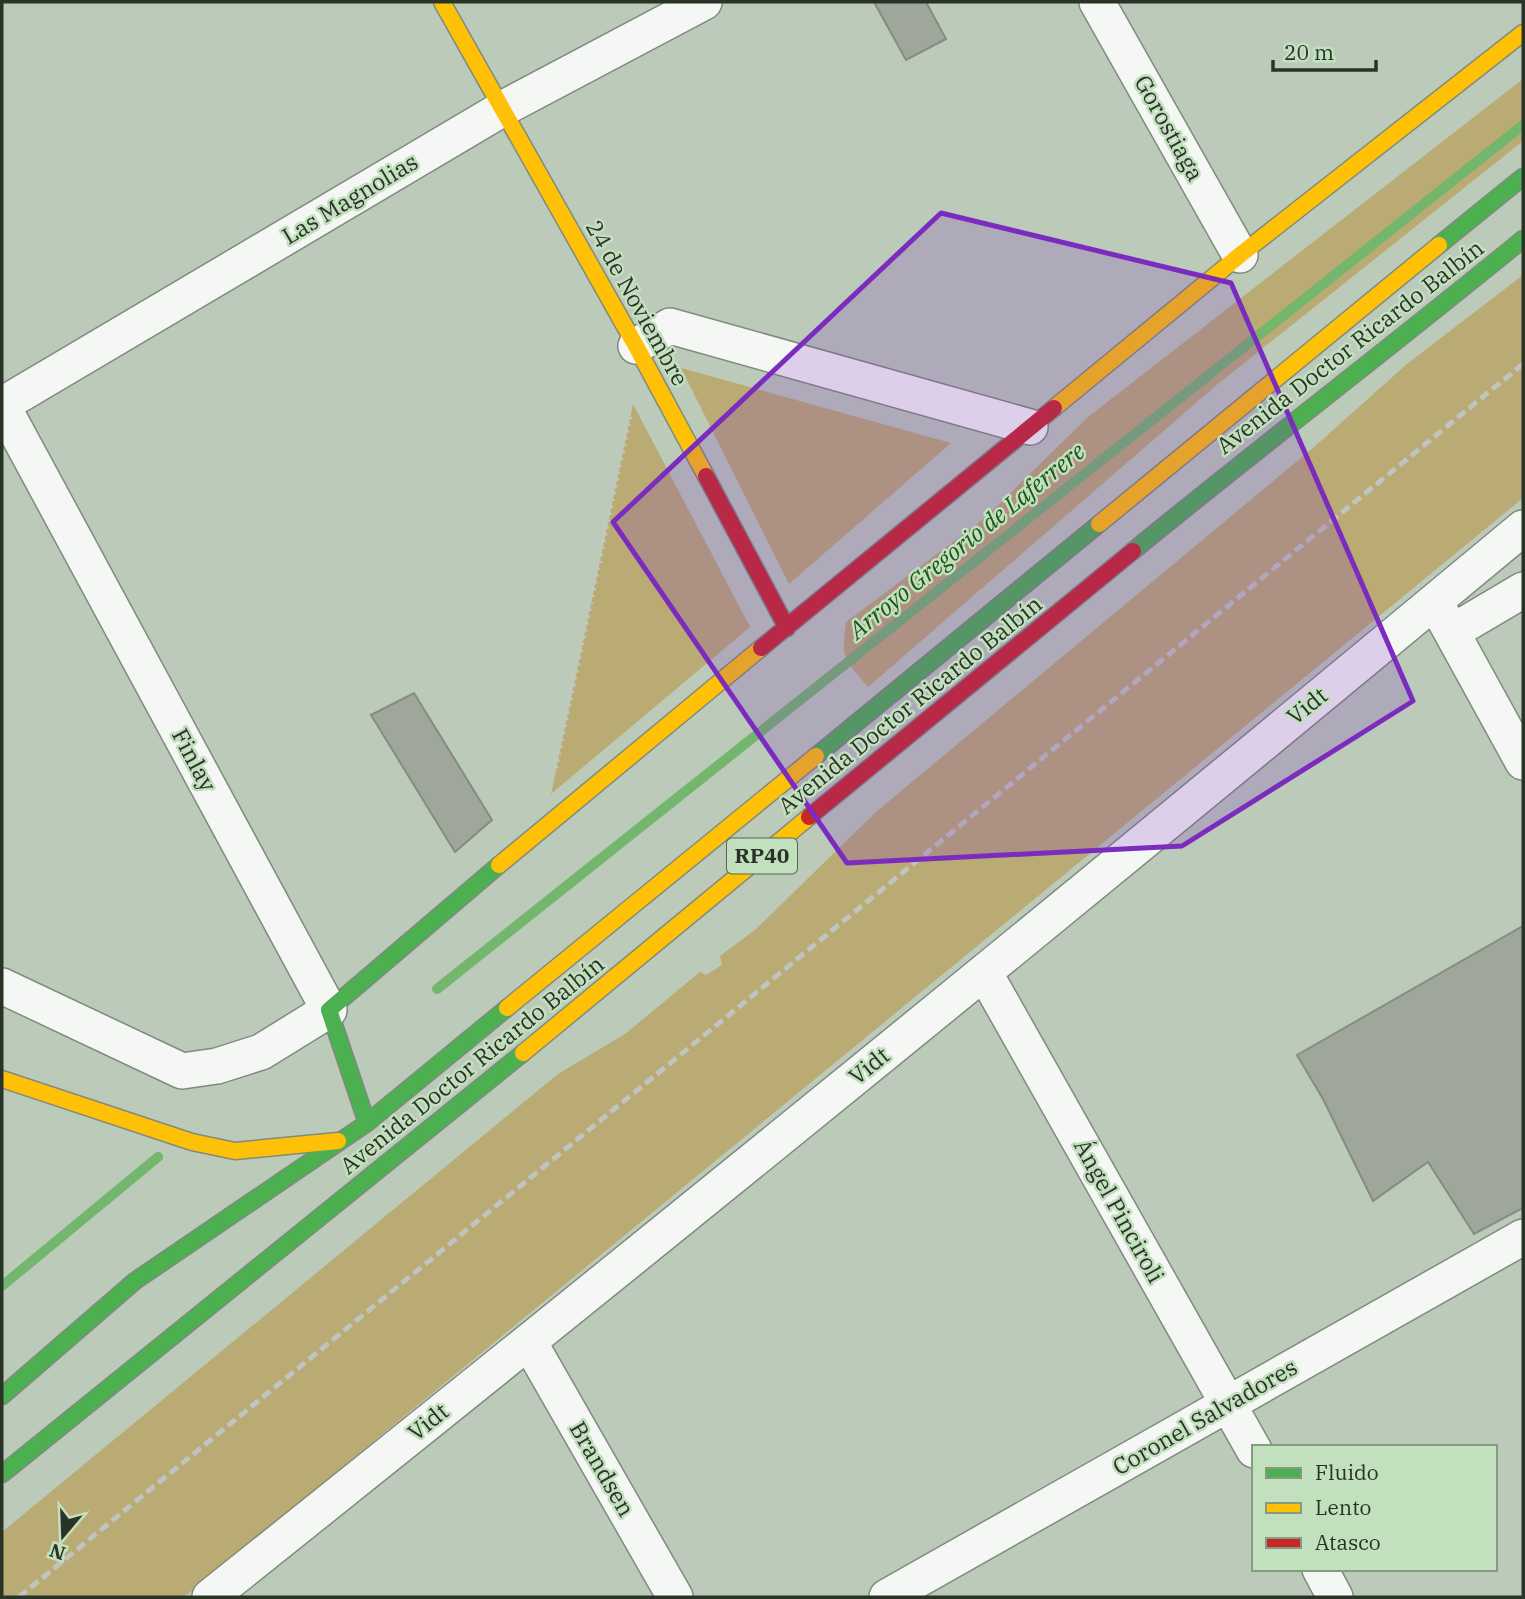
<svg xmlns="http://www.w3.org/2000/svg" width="1525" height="1599" font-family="'IBM Plex Serif',serif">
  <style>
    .green { fill: #baaa73 }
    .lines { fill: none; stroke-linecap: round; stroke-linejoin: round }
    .stream { stroke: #74b66e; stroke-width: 10 }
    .building { fill: #9ea799; stroke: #848d7f; stroke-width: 2 }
    .street-casing { stroke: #7f8b7e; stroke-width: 38 }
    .fast-casing { stroke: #7f8b7e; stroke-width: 19 }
    .slow-casing { stroke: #7f8b7e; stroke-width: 19 }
    .jam-casing { stroke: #7f8b7e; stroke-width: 19 }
    .path { stroke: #c4c8c4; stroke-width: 4.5; stroke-dasharray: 2 5; stroke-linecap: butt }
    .street { stroke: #f5f7f4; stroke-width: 35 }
    .fast { stroke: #4caf50; stroke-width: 16 }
    .slow { stroke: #ffc107; stroke-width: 16 }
    .jam { stroke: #c62828; stroke-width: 16 }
    .rail { stroke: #c0c4c0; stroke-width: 5; stroke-dasharray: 10 5; stroke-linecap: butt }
    .marked { fill: #7b2cbf; fill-opacity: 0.2; stroke: #7b2cbf; stroke-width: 5; stroke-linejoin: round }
    .labels { text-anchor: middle; stroke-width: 5; stroke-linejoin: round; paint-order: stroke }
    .shield { fill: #c2dfbe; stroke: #576754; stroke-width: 2 }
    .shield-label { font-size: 21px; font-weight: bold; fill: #293427 }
    .street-label { font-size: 23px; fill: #293427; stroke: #c2dfbe }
    .water-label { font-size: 24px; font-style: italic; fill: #1b5616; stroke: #c2dfbe }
  </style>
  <rect width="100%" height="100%" fill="#bbcab9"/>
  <path class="green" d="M1523 79V141L1219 383 868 687C844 658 841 661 846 622L985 518 1088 417Z
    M1523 275V498L184 1597H2V1532L558 1074 625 1034 700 972 706 975 722 965 720 956 756 929 877 811 1313 448 1407 364Z
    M681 368 951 443 789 584Z
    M633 404 750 627 551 794Z"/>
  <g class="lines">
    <path class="stream" d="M437 989 1523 125
      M2 1286 158 1157"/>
  </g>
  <path class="building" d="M874 2H926L946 39 906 60Z
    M414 693 492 820 455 852 371 715Z
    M1523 926V1208L1474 1234 1428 1162 1373 1201 1323 1099 1297 1055Z"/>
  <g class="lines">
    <defs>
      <path id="street" d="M1097 2 1240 255
        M636 346 670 326 1030 427
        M2 405 329 1010 261 1052 217 1066 182 1071 2 986
        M2 405 502 109 704 2
        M1435 602 1523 762
        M1452 632 1523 590
        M984 972 1254 1450
        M529 1342 675 1597
        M1320 1569 1335 1597
        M210 1597C651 1245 1089 889 1523 528
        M887 1597 1523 1237"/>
      <path id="fast" d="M1439 245 1523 177
        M1133 551C1262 445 1394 345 1523 239
        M816 756 1099 524
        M367 1123 329 1010 499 865
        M2 1396 135 1281 367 1123 507 1008
        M2 1474 523 1053"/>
      <path id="slow" d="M442 2 636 346 706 476
        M1054 408 1240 255 1523 33
        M1099 524 1439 245
        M499 865 761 648
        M507 1008 816 756
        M523 1053 809 817
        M2 1079 192 1142 235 1151 338 1141"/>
      <path id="jam" d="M706 476 787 628
        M761 648 1054 408
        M809 817 1133 551"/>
    </defs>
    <use href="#street" class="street-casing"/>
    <use href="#fast" class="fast-casing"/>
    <use href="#slow" class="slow-casing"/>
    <use href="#jam" class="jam-casing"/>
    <path class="path" d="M556 768 631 413"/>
    <use href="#street" class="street"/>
    <use href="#fast" class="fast"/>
    <use href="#slow" class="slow"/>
    <use href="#jam" class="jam"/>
    <path class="rail" d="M19 1597 1523 364"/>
  </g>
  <path class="marked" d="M941 213 1231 283 1413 701 1182 846 847 863 613 522Z"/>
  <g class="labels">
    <rect class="shield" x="727" y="838.5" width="70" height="35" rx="5"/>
    <g class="shield-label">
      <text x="762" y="863">RP40</text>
    </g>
    <g class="street-label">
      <text transform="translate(1169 128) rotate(61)" y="8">Gorostiaga</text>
      <text transform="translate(350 199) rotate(-31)" y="8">Las Magnolias</text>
      <text transform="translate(637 303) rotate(61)" y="8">24 de Noviembre</text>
      <text transform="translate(1350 347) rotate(-38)" y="8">Avenida Doctor Ricardo Balbín</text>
      <text transform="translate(910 705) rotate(-39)" y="8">Avenida Doctor Ricardo Balbín</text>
      <text transform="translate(1307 706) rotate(-39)" y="8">Vidt</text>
      <text transform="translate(194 760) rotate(62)" y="8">Finlay</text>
      <text transform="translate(472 1065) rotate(-39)" y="8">Avenida Doctor Ricardo Balbín</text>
      <text transform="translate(869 1066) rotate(-39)" y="8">Vidt</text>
      <text transform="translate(1119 1211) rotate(61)" y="8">Ángel Pinciroli</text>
      <text transform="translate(1205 1417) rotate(-30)" y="8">Coronel Salvadores</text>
      <text transform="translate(428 1422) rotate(-39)" y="8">Vidt</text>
      <text transform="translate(602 1469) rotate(60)" y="8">Brandsen</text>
    </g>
    <g class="water-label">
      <text transform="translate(967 541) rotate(-39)" y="8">Arroyo Gregorio de Laferrere</text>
    </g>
  </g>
  <rect width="1525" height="1599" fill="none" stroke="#293427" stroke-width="7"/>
  <rect x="1252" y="1445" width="245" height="126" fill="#c2dfbe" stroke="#859b82" stroke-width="2"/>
  <rect x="1266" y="1468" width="35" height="10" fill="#4caf50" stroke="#859b82" stroke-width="2"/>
  <text x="1315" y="1480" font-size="21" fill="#293427">Fluido</text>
  <rect x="1266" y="1503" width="35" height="10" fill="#ffc107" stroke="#859b82" stroke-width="2"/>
  <text x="1315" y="1515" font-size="21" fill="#293427">Lento</text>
  <rect x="1266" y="1538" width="35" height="10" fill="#c62828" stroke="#859b82" stroke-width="2"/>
  <text x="1315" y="1550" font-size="21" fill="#293427">Atasco</text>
  <g transform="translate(63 1536) rotate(199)" stroke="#c2dfbe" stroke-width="5" paint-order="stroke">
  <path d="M0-5L12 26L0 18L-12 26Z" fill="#293427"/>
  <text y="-10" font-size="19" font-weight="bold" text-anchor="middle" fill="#293427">N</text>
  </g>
  <path d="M1273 60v10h103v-10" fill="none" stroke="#293427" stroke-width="3.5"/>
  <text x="1284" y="60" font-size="21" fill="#293427" stroke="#c2dfbe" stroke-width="5" paint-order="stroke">20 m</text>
</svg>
